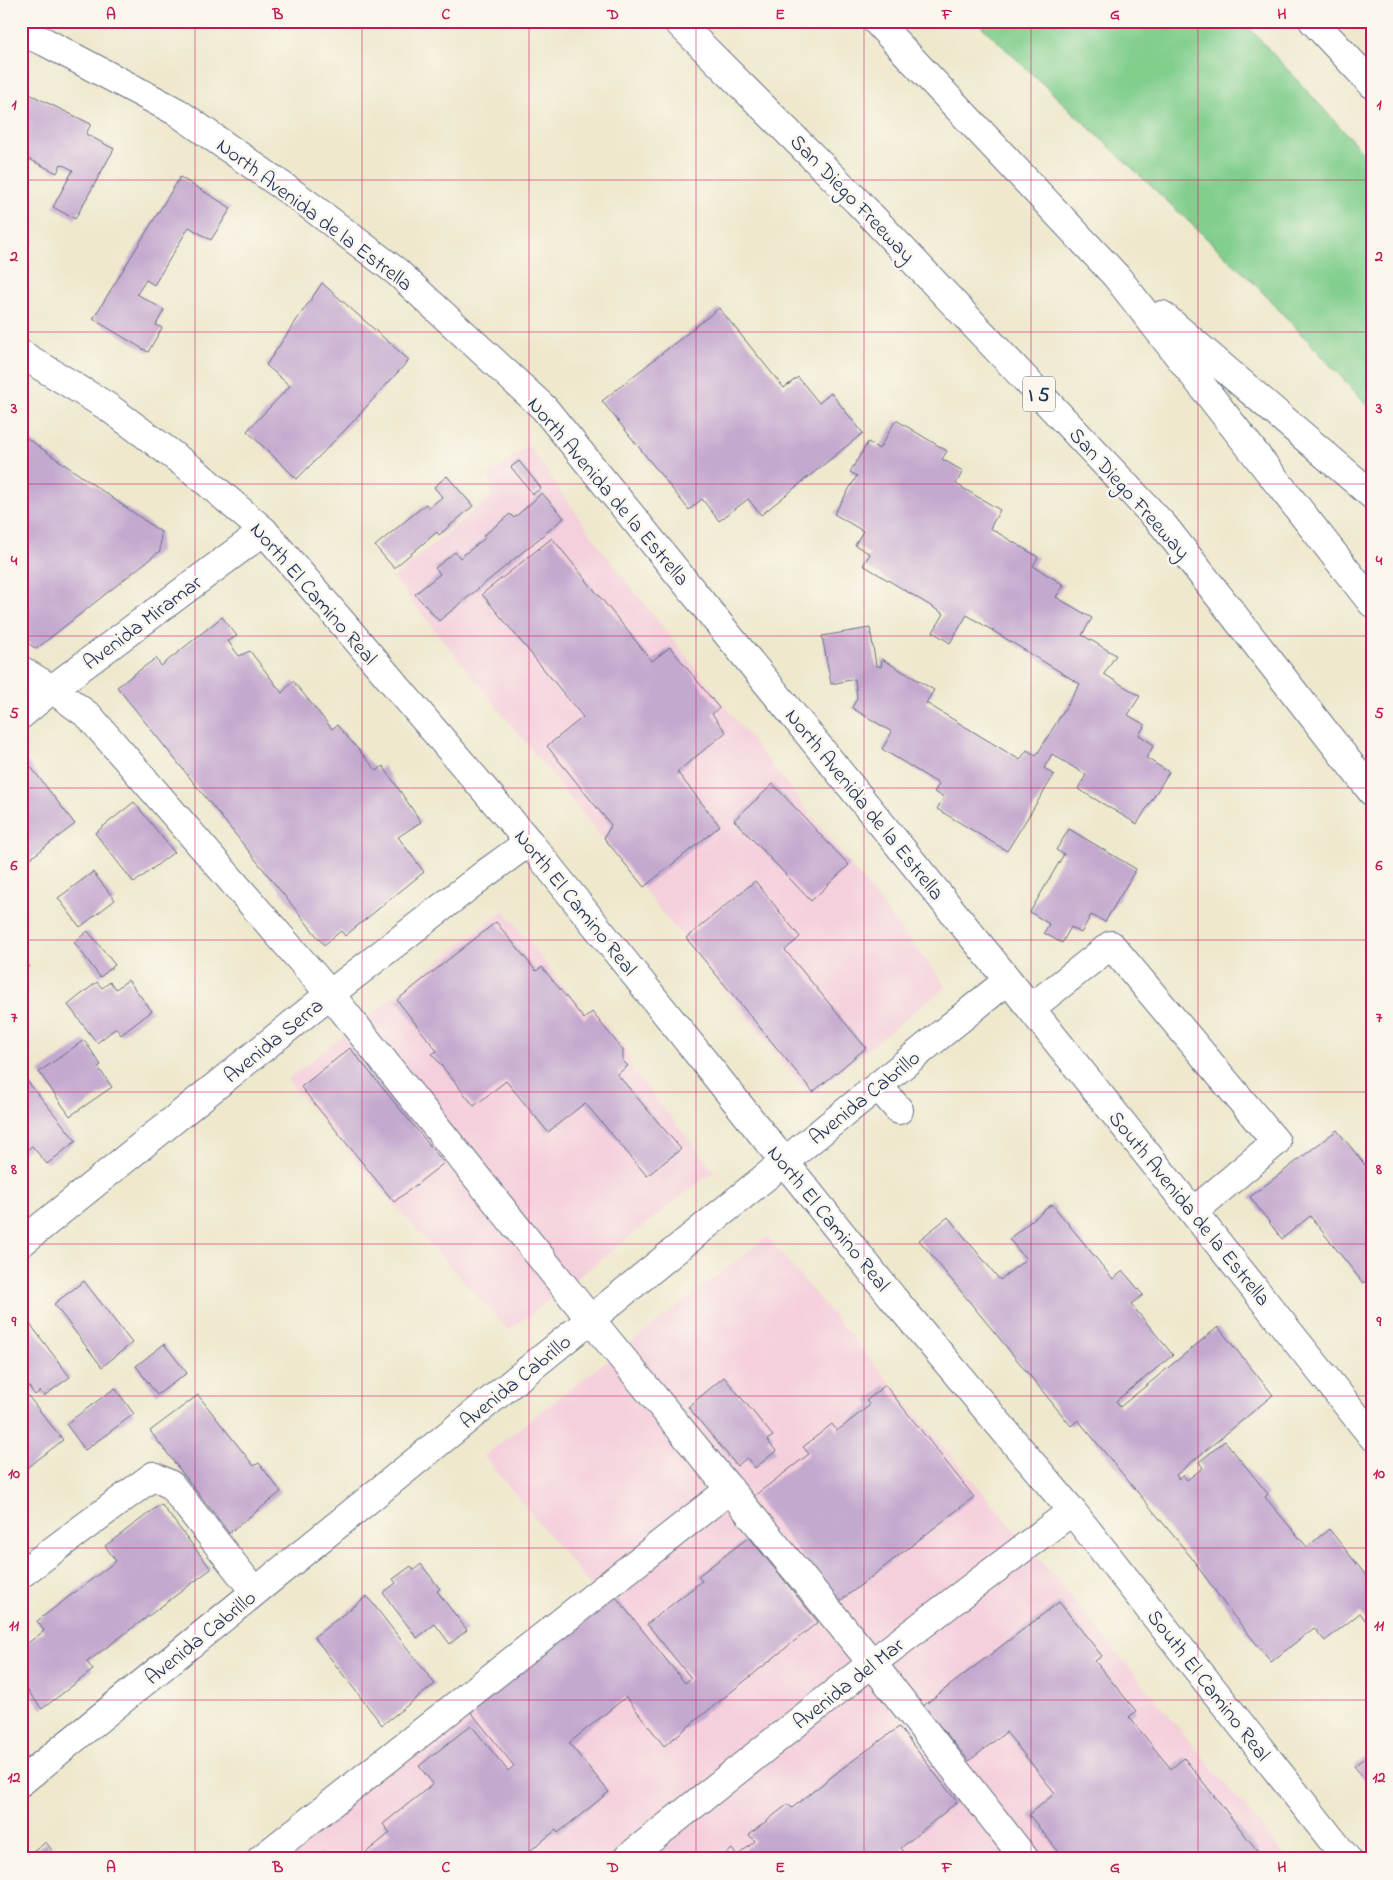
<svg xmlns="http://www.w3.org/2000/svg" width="1393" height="1880" font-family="'Indie Flower',sans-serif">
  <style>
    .built { fill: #f4cfdc }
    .green { fill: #81ce8d; stroke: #4e7e76 }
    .building { fill: #c4a9cf }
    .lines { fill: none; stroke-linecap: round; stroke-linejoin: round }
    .minor-casing { stroke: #657085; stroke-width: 30 }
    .major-casing { stroke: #657085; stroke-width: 30 }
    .highway-casing { stroke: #657085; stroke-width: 30 }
    .minor { stroke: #fff; stroke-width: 28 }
    .major { stroke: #fff; stroke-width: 28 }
    .highway { stroke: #fff; stroke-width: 28 }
    .grid { fill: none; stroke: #c2185b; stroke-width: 1; stroke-opacity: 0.55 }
    .labels { text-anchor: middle; stroke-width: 5; stroke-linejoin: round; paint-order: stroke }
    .shield { fill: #fbf7ec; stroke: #5e6b89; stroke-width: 1 }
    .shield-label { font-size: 20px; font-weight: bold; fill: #1b2f5e }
    .street-label { font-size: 21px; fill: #1b2f5e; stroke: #fbf7ec }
    .neatline { fill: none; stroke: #c2185b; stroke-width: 2 }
    .grid-label { font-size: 16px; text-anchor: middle; font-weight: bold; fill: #c2185b }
  </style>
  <rect width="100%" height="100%" fill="#fbf7ec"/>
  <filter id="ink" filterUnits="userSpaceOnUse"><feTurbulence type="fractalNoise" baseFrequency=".02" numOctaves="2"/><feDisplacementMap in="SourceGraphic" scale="10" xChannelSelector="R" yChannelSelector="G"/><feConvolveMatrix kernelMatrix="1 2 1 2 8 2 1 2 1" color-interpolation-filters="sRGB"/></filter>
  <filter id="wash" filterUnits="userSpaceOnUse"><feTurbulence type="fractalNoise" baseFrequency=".0096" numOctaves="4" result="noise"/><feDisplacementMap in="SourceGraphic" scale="20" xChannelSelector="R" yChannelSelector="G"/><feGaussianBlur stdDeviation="1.12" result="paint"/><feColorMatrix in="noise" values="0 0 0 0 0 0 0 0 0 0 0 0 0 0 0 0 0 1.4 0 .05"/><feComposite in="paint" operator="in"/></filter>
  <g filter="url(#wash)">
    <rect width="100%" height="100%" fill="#eee8cd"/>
    <path class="built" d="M528 445 605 554 946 986 810 1096 393 578 492 495 489 476Z
      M504 910 585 1014 593 1009 626 1049 633 1071 714 1171 509 1331 396 1207 287 1080Z
      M767 1237 1064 1589 1285 1856 1281 1859H275L601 1598 484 1456Z"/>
    <path class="green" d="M976 21H1243L1372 162V410L1254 283Z"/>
    <g id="blocks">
      <path class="building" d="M21 90 91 124 86 134 114 149 75 219 53 207 73 170 61 164 57 173 21 155Z
        M180 177 231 208 211 240 189 227 154 285 146 280 137 294 164 310 156 325 162 328 148 352 93 319Z
        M322 283 409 360 347 428 297 479 247 431 290 386 266 365Z
        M719 308 784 388 798 377 819 403 831 393 863 433 761 515 748 499 719 521 702 499 689 510 602 401Z
        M896 420 947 451 942 459 963 471 956 484 1000 510 990 528 1038 557 1033 566 1064 585 1056 597 1092 618 1082 635 1116 655 1104 674 1140 696 1128 715 1145 725 1139 735 1154 745 1146 758 1169 772 1137 824 1078 789 1086 775 1052 754 1044 768 1054 775 1007 851 937 809 944 797 934 792 939 784 882 749 892 732 852 708 857 698 855 679 831 684 822 636 870 628 876 665 881 667 882 659 934 690 926 703 1020 760 1027 750 1036 756 1080 684 967 615 950 643 933 632 944 614 863 565 870 554 855 545 863 531 834 514 857 476 850 472 868 442 879 449Z
        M21 434 161 532 160 551 36 649 21 638Z
        M519 461 541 488 533 494 511 467Z
        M447 476 473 506 439 535 437 532 394 568 375 546 426 504 429 508 442 497 434 487Z
        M542 493 564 518 439 621 415 594 440 574 435 568 455 552 460 558 485 538 483 536 510 514 514 518Z
        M552 538 652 661 670 647 719 708 712 714 726 732 677 772 720 826 644 887 604 838 611 825 547 746 583 717 482 594Z
        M222 617 237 636 228 641 239 656 250 651 282 693 293 681 332 729 337 725 377 771 383 766 421 822 398 837 424 872 345 936 341 931 324 945 117 687 156 658 161 666Z
        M27 762 75 824 23 864 21 861V767Z
        M773 784 849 865 811 901 734 820Z
        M134 802 174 852 134 883 95 833Z
        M1069 829 1136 869 1105 922 1091 915 1081 933 1071 927 1062 943 1044 933 1049 924 1030 912 1064 854 1056 850Z
        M93 872 115 900 80 927 58 898Z
        M755 881 800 937 785 950 866 1048 813 1092 686 938Z
        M496 922 536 971 542 967 584 1019 592 1012 623 1050V1061L628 1066 617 1074 681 1149 647 1176 585 1103 548 1132 506 1081 474 1106 432 1054 437 1051 397 1000Z
        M88 931 115 965 100 977 74 942Z
        M21 956 29 966 21 972Z
        M128 980 152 1011 121 1035 116 1028 97 1043 68 1005 97 982 102 988 110 982 116 989Z
        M84 1040 101 1065 98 1067 112 1087 70 1116 39 1072Z
        M350 1048 444 1163 394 1202 301 1087Z
        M21 1073 76 1141 47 1164 32 1146 21 1155Z
        M1337 1130 1366 1166 1372 1161V1276L1363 1283 1310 1216 1282 1239 1250 1197Z
        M1052 1204 1113 1279 1123 1271 1143 1295 1131 1304 1173 1355 1116 1401 1120 1407 1218 1327 1273 1395 1176 1475 1179 1479 1183 1475 1187 1480 1203 1468 1199 1462 1225 1441 1268 1494 1265 1497 1307 1547 1329 1529 1372 1583V1629L1360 1613 1325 1641 1314 1628 1271 1662 1228 1609 1191 1557 1078 1420 1071 1426 919 1240 948 1217 1000 1280 1026 1259 1009 1239Z
        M84 1281 132 1343 102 1367 54 1304Z
        M21 1312 70 1377 44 1396 40 1391 35 1395 21 1376Z
        M164 1344 187 1373 157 1395 136 1366Z
        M724 1377 773 1436 767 1440 776 1451 755 1468 747 1458 737 1466 688 1407Z
        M885 1385 974 1497 839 1602 754 1496 809 1454 803 1447 832 1424 837 1431 870 1405 866 1401Z
        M21 1387 63 1440 21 1473Z
        M115 1388 134 1414 85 1450 66 1424Z
        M198 1395 254 1466 259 1463 281 1492 229 1533 150 1431Z
        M161 1504 211 1569 87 1662 93 1670 42 1709 21 1682V1648L44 1631 37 1621 116 1561 105 1546Z
        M749 1537 818 1622 664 1746 626 1697 569 1743 609 1792 558 1833 556 1830 520 1859H358L390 1833 383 1824 433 1784 419 1766 471 1725 508 1771 514 1766 471 1712 615 1596 685 1683 691 1678 647 1624 702 1581 698 1576Z
        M421 1564 440 1589 437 1591 467 1630 450 1644 435 1624 417 1638 383 1593 396 1583 393 1579 411 1566 414 1570Z
        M367 1596 435 1684 382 1725 314 1637Z
        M1059 1602 1102 1656 1095 1661 1136 1711 1129 1717 1171 1769 1184 1758 1264 1859H1073L1067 1851 1062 1856 1029 1815 1055 1793 1006 1732 969 1761 923 1706Z
        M899 1727 957 1802 901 1848 909 1859H719L732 1849 737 1856 755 1841 749 1835 788 1804 792 1808 844 1767Z
        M1372 1752V1788L1354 1766Z
        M46 1842 58 1859H24Z
        M320 1853 324 1859H313Z"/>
    </g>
  </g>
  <g filter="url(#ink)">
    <use href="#blocks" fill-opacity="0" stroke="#657085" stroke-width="1"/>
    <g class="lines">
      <defs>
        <path id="minor" d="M1313 21 1372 84
          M21 32 45 42 177 112 301 199 397 272 544 408 1008 980 1372 1436
          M21 670 52 689 89 716 330 994 591 1320 872 1663 1025 1859
          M21 715 52 689 264 531
          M1031 1008 1111 945 1276 1142 1193 1212
          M878 1086 899 1110
          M21 1243 330 994 486 873 529 842
          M21 1574 153 1476 171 1485 255 1592
          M21 1782 1008 980
          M261 1859 730 1489"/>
        <path id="major" d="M21 354 108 407 194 471 264 531 529 842 893 1298 1072 1511 1347 1859
          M626 1859 872 1663 1072 1511"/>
        <path id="highway" d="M677 21 858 202 1164 526 1372 792
          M876 21 1116 276 1372 603
          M1162 315 1372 495"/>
      </defs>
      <use href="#minor" class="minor-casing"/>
      <use href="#major" class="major-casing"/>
      <use href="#highway" class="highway-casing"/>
      <use href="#minor" class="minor"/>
      <use href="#major" class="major"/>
      <use href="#highway" class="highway"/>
    </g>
  </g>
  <path class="grid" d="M195 21V1859M362 21V1859M529 21V1859M696 21V1859M864 21V1859M1031 21V1859M1198 21V1859M21 180H1372M21 332H1372M21 484H1372M21 636H1372M21 788H1372M21 940H1372M21 1092H1372M21 1244H1372M21 1396H1372M21 1548H1372M21 1700H1372"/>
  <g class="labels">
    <rect class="shield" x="1023" y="376.5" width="32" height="35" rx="4"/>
    <g class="shield-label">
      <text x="1039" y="401">I 5</text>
    </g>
    <g class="street-label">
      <text transform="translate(853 198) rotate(46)" y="7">San Diego Freeway</text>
      <text transform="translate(315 214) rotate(37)" y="7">North Avenida de la Estrella</text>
      <text transform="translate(609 491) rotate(50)" y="7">North Avenida de la Estrella</text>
      <text transform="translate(1130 493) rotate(48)" y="7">San Diego Freeway</text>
      <text transform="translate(314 593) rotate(49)" y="7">North El Camino Real</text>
      <text transform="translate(142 622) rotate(-37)" y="7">Avenida Miramar</text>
      <text transform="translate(865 804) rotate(51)" y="7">North Avenida de la Estrella</text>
      <text transform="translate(576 902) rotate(51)" y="7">North El Camino Real</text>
      <text transform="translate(273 1040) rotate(-39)" y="7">Avenida Serra</text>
      <text transform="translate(864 1097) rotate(-39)" y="7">Avenida Cabrillo</text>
      <text transform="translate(1190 1208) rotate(51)" y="7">South Avenida de la Estrella</text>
      <text transform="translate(829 1218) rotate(51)" y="7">North El Camino Real</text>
      <text transform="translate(515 1381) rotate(-39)" y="7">Avenida Cabrillo</text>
      <text transform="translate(200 1637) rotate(-39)" y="7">Avenida Cabrillo</text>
      <text transform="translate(848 1683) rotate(-38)" y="7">Avenida del Mar</text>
      <text transform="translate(1209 1685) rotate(52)" y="7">South El Camino Real</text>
    </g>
  </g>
  <rect width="1393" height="1880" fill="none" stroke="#fbf7ec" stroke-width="55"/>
  <rect x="28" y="28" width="1338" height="1824" class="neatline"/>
  <g class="grid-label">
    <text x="111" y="19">A</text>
    <text x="278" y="19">B</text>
    <text x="446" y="19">C</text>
    <text x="613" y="19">D</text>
    <text x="780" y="19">E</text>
    <text x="947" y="19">F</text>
    <text x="1115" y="19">G</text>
    <text x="1282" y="19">H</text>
    <text x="14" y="109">1</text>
    <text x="1379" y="109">1</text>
    <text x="14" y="261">2</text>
    <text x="1379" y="261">2</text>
    <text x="14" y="413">3</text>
    <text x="1379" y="413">3</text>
    <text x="14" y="565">4</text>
    <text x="1379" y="565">4</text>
    <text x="14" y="718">5</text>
    <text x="1379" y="718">5</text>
    <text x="14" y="870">6</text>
    <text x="1379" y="870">6</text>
    <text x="14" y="1022">7</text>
    <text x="1379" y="1022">7</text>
    <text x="14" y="1174">8</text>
    <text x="1379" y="1174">8</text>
    <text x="14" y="1326">9</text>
    <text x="1379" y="1326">9</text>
    <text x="14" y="1478">10</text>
    <text x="1379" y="1478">10</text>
    <text x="14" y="1630">11</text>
    <text x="1379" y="1630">11</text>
    <text x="14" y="1782">12</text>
    <text x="1379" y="1782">12</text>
    <text x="111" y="1872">A</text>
    <text x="278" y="1872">B</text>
    <text x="446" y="1872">C</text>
    <text x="613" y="1872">D</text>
    <text x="780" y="1872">E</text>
    <text x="947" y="1872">F</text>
    <text x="1115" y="1872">G</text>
    <text x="1282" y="1872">H</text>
  </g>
</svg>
